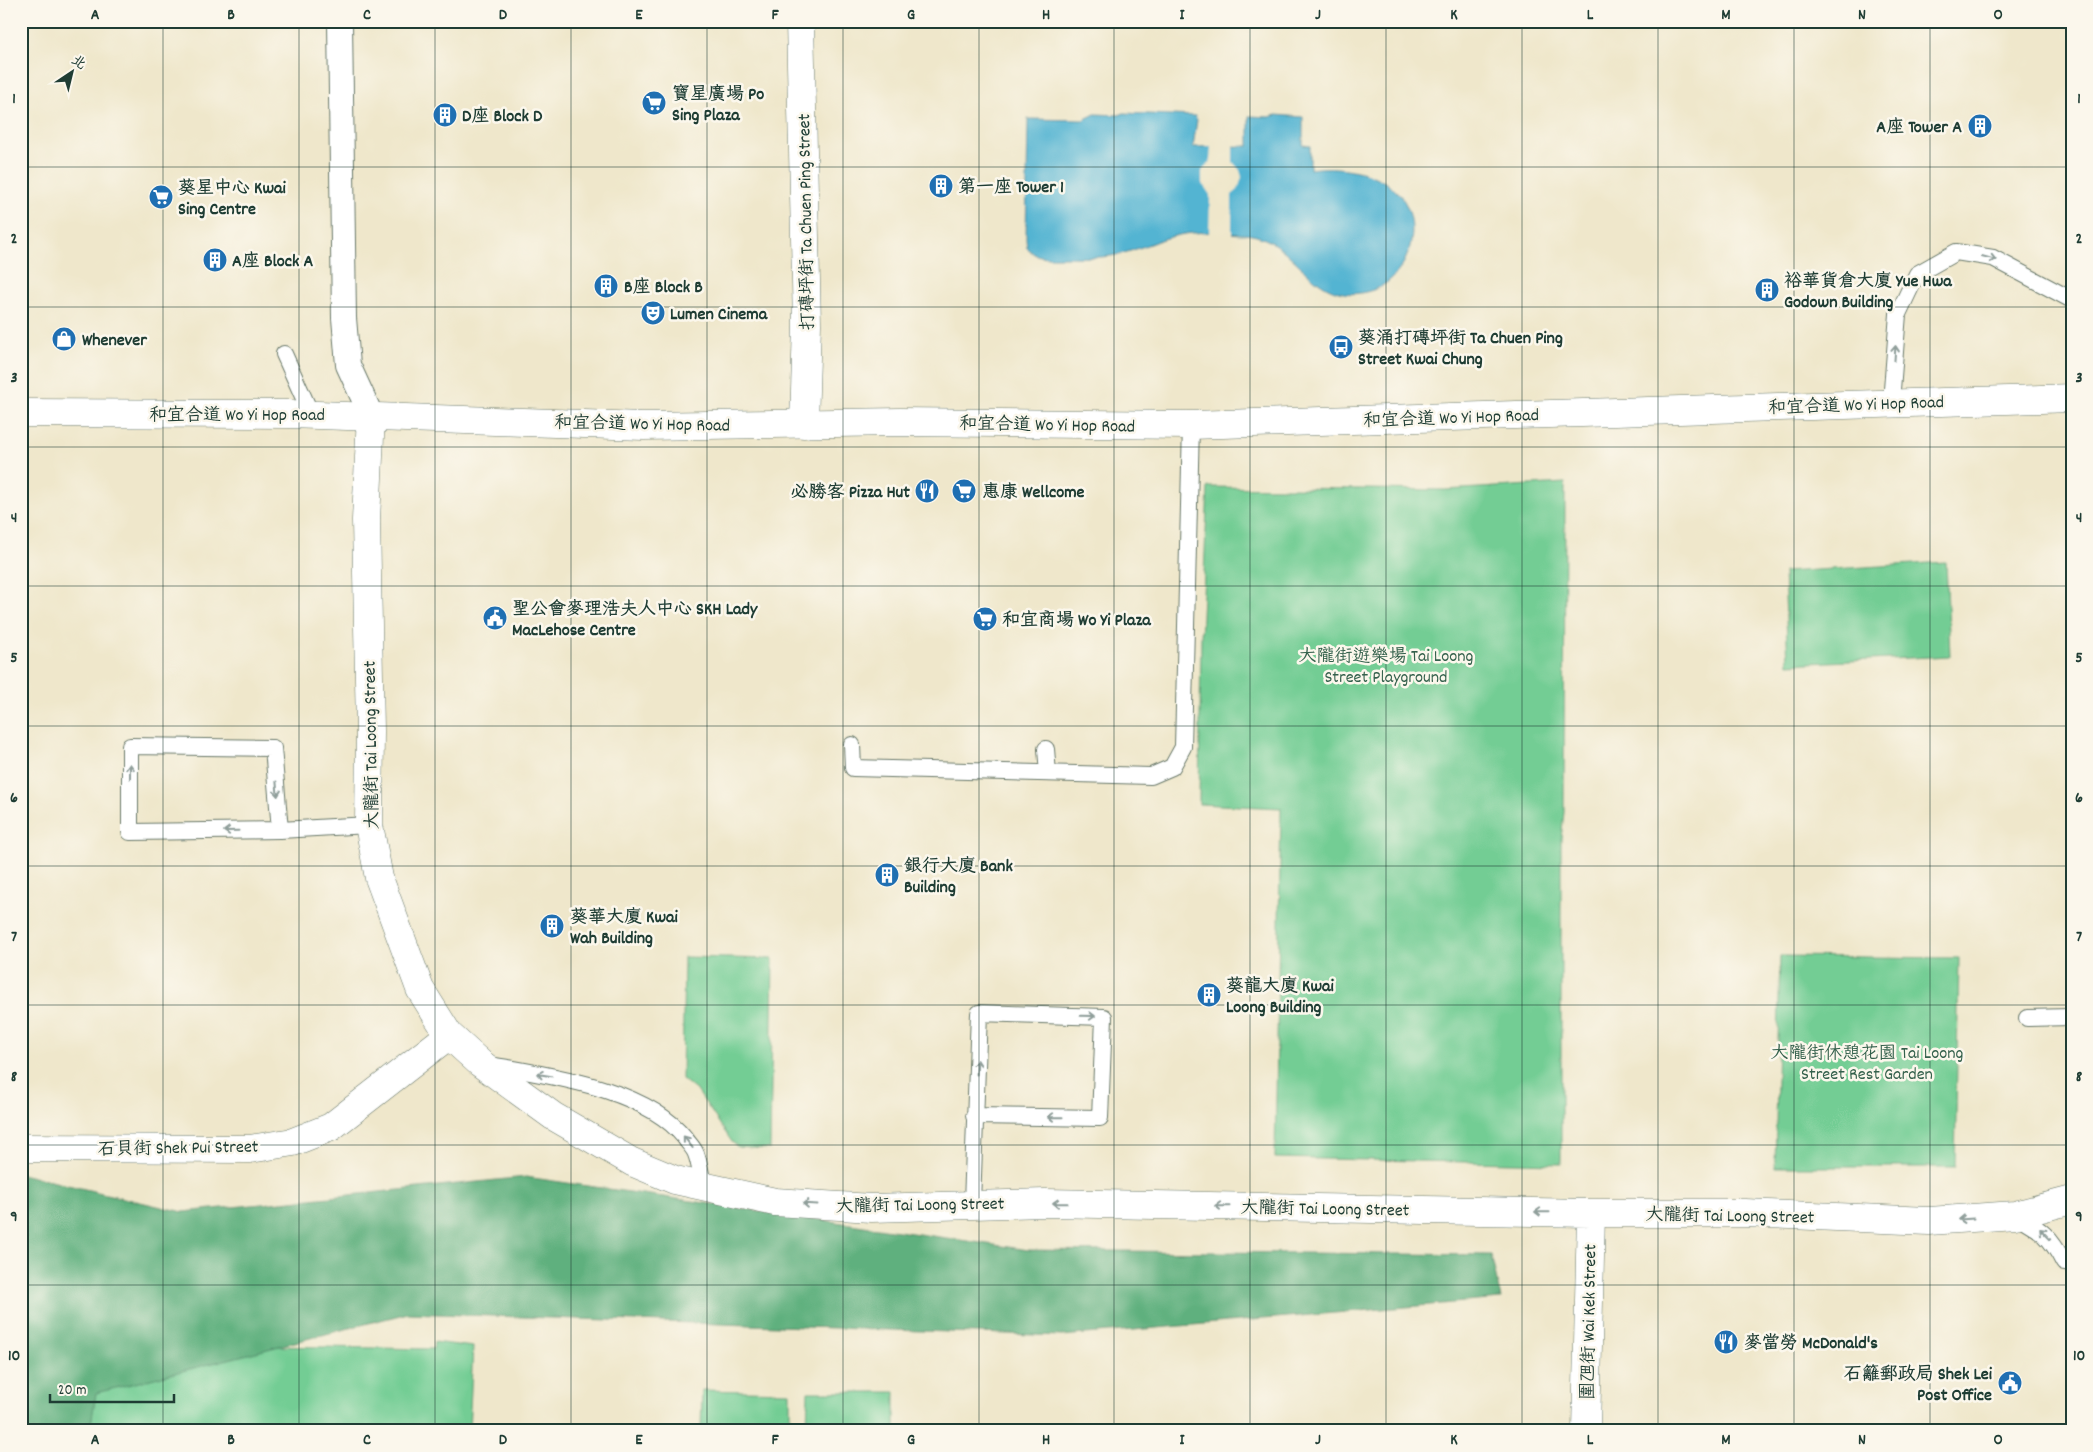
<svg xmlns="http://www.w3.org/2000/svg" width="2093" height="1452" font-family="Dekko,'LXGW WenKai TC',sans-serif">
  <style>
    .green { fill: #73cd94; stroke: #498564 }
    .forest { fill: #5eb07e; stroke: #3e7659 }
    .water { fill: #53b4d2; stroke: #397883 }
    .pier { fill: #efe7cb }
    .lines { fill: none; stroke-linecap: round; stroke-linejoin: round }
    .service-casing { stroke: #687869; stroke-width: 18 }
    .pedestrian-casing { stroke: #687869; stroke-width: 26 }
    .minor-casing { stroke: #687869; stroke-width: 29 }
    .secondary-casing { stroke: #687869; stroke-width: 29 }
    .service { stroke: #fff; stroke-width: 16 }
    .pedestrian { stroke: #fff; stroke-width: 24 }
    .minor { stroke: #fff; stroke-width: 28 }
    .secondary { stroke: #fff; stroke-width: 28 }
    .oneway { stroke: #8f9e9a }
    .grid { fill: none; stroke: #1f3d34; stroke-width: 1; stroke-opacity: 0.55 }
    .labels { text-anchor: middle; stroke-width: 5; stroke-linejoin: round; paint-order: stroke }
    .poi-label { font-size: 18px; font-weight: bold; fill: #1f3d34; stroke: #fbf7ec; text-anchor: start }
    .street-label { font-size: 18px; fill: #1f3d34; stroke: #fbf7ec }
    .park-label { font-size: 18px; fill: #34614c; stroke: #fbf7ec }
    .neatline { fill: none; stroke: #1f3d34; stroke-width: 2 }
    .grid-label { font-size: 16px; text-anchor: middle; font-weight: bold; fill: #1f3d34 }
  </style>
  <rect width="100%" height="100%" fill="#fbf7ec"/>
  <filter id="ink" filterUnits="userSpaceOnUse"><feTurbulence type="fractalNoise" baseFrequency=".02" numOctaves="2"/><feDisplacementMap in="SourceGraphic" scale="10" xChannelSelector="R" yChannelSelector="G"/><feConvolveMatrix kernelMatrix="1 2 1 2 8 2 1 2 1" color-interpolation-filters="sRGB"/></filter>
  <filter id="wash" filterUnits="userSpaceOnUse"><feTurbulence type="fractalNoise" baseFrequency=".0096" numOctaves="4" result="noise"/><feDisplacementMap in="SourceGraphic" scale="20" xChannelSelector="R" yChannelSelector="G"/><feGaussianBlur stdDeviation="1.12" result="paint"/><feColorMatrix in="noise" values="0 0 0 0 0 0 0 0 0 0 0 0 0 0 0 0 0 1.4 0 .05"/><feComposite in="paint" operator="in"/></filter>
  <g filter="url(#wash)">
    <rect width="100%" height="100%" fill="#efe7cb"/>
    <path class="green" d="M1565 483 1564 812 1561 839V1164L1275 1158 1281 808 1199 804 1201 638 1208 487 1445 490Z
      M1946 562 1950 656 1788 664 1784 572Z
      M1780 956 1959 958 1955 1167H1775Z
      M684 957 773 959 770 1149 738 1147 732 1142 698 1092 682 1079Z
      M49 1342 433 1349 434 1342 473 1347 469 1431H47Z
      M702 1390 790 1392V1431H701Z
      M808 1392H895V1431H807Z"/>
    <path class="forest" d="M21 1174 183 1212 526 1177 1029 1250 1491 1255 1501 1299 1062 1336 408 1313 96 1393 90 1431H21Z"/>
    <path class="water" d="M1124 113C1148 114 1171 115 1195 116L1197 120 1193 147 1249 146V116L1270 117 1276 115 1303 117V145L1310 146V169C1337 165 1374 170 1395 190 1426 218 1412 276 1373 290 1308 311 1299 235 1242 234 1223 233 1204 231 1185 234 1163 237 1145 247 1124 253 1105 259 1084 257 1064 257 1054 257 1043 258 1034 254L1027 248 1026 239 1028 119 1083 120 1095 114 1119 115Z"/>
    <path class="pier" d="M1233 143V162L1240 170 1242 177 1238 190 1232 195V237L1209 234 1210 195 1202 183V171L1210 161 1211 144Z"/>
  </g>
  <g filter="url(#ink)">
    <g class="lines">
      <defs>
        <path id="service" d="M284 354 311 414
          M1891 402 1898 314 1917 274 1956 252 1993 258 2072 300
          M852 745 853 768 1151 776 1172 767 1183 747 1191 425
          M1046 749 1048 773
          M280 830 273 748 130 746V832L280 830 369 825
          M2027 1018 2072 1017
          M491 1065C550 1076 646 1088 685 1138 688 1143 694 1148 696 1154 700 1164 701 1177 704 1188
          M972 1203 979 1013 1104 1017 1100 1118 974 1116
          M2015 1215C2041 1229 2051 1237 2064 1263"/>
        <path id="pedestrian" d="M340 21 344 318 348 365 371 415"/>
        <path id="minor" d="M800 21 807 324 804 424
          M371 415 366 520 370 731 369 825 379 878 420 989 449 1035 480 1063 553 1116 632 1162 675 1180 775 1202 872 1208 1045 1203 1591 1213H1745L1929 1221 2015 1215 2072 1200
          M21 1148 250 1149 293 1142 331 1127 449 1035
          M1586 1431 1591 1213"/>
        <path id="secondary" d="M21 413 288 414 644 426 900 422 1191 425 2072 398"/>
      </defs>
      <use href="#service" class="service-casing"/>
      <use href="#pedestrian" class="pedestrian-casing"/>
      <use href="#minor" class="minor-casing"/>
      <use href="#secondary" class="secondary-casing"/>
      <use href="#service" class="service"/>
      <use href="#pedestrian" class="pedestrian"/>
      <use href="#minor" class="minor"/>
      <use href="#secondary" class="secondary"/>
    </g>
    <defs><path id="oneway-shaft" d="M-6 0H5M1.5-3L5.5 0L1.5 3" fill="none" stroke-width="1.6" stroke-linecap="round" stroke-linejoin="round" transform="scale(1.25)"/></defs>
    <g class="oneway">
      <use href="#oneway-shaft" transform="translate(1989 258) rotate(15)"/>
      <use href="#oneway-shaft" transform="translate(1895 353) rotate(-86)"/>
      <use href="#oneway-shaft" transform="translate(130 771) rotate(-90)"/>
      <use href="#oneway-shaft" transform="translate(277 789) rotate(85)"/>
      <use href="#oneway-shaft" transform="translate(231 831) rotate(179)"/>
      <use href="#oneway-shaft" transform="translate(1088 1016) rotate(1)"/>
      <use href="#oneway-shaft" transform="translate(977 1067) rotate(-87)"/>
      <use href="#oneway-shaft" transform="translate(544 1075) rotate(-170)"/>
      <use href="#oneway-shaft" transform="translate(1055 1117) rotate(-179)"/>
      <use href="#oneway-shaft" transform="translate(688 1142) rotate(-128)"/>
      <use href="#oneway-shaft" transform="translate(1060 1203) rotate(-179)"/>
      <use href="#oneway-shaft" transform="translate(810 1204) rotate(-177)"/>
      <use href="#oneway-shaft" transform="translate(1222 1206) rotate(-179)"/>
      <use href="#oneway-shaft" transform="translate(1542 1212) rotate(-179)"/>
      <use href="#oneway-shaft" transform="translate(1966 1219) rotate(176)"/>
      <use href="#oneway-shaft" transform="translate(2045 1234) rotate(-134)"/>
    </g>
  </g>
  <path class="grid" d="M163 21V1431M299 21V1431M435 21V1431M571 21V1431M707 21V1431M843 21V1431M979 21V1431M1114 21V1431M1250 21V1431M1386 21V1431M1522 21V1431M1658 21V1431M1794 21V1431M1930 21V1431M21 167H2072M21 307H2072M21 447H2072M21 586H2072M21 726H2072M21 866H2072M21 1005H2072M21 1145H2072M21 1285H2072"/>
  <defs>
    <symbol id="supermarket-disc" viewBox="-11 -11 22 22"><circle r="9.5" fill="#1f6fb2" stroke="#fbf7ec"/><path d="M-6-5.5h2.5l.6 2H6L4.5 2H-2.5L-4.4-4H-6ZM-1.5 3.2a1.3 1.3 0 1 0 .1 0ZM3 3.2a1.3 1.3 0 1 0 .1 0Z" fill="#fff"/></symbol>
    <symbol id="building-disc" viewBox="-11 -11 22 22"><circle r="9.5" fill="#1f6fb2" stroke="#fbf7ec"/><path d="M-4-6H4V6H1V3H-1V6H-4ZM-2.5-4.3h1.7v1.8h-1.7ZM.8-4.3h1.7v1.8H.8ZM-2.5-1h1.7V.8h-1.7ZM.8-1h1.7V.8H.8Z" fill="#fff"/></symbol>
    <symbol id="theatre-disc" viewBox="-11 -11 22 22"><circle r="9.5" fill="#1f6fb2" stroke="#fbf7ec"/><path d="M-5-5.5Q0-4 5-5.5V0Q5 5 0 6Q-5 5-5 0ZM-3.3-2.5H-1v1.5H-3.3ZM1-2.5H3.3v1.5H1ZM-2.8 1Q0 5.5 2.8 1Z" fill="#fff"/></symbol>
    <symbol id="shop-disc" viewBox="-11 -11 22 22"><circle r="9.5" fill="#1f6fb2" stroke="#fbf7ec"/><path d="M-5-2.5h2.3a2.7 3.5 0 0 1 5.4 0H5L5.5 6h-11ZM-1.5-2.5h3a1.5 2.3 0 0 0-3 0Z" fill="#fff"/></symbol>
    <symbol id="bus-disc" viewBox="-11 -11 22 22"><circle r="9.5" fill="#1f6fb2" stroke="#fbf7ec"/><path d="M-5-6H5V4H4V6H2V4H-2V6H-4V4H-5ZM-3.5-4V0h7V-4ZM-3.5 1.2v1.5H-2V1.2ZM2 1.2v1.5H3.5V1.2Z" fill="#fff"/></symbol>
    <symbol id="restaurant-disc" viewBox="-11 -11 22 22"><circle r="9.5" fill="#1f6fb2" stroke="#fbf7ec"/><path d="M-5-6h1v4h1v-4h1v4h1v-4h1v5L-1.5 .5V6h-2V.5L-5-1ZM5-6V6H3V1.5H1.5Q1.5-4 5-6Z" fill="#fff"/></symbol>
    <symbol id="civic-disc" viewBox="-11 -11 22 22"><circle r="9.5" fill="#1f6fb2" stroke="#fbf7ec"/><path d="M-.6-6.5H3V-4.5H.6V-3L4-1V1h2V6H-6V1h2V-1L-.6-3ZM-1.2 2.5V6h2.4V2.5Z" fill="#fff"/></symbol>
  </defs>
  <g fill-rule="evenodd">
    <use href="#supermarket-disc" x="640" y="89" width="28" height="28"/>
    <use href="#building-disc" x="431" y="101" width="28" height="28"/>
    <use href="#building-disc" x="1966" y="112" width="28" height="28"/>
    <use href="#building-disc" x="927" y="172" width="28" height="28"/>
    <use href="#supermarket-disc" x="147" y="183" width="28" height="28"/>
    <use href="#building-disc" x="201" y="246" width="28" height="28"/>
    <use href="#building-disc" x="592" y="272" width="28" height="28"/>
    <use href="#building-disc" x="1753" y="276" width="28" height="28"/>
    <use href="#theatre-disc" x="639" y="299" width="28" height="28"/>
    <use href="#shop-disc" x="50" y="325" width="28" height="28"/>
    <use href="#bus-disc" x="1327" y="333" width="28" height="28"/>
    <use href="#restaurant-disc" x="913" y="477" width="28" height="28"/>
    <use href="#supermarket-disc" x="950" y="477" width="28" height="28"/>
    <use href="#civic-disc" x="481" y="604" width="28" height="28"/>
    <use href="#supermarket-disc" x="971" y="605" width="28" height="28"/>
    <use href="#building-disc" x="873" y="861" width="28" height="28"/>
    <use href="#building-disc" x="538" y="912" width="28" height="28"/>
    <use href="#building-disc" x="1195" y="981" width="28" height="28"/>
    <use href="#restaurant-disc" x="1712" y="1328" width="28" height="28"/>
    <use href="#civic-disc" x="1996" y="1369" width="28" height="28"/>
  </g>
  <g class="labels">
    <g class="poi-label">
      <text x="672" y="99">寶星廣場 Po<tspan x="672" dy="21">Sing Plaza</tspan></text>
      <text x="462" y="121">D座 Block D</text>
      <text x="1962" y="132" text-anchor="end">A座 Tower A</text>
      <text x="958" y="192">第一座 Tower 1</text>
      <text x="178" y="193">葵星中心 Kwai<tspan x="178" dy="21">Sing Centre</tspan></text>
      <text x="232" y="266">A座 Block A</text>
      <text x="1784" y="286">裕華貨倉大廈 Yue Hwa<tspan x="1784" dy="21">Godown Building</tspan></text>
      <text x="624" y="292">B座 Block B</text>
      <text x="670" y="319">Lumen Cinema</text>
      <text x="1358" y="343">葵涌打磚坪街 Ta Chuen Ping<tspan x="1358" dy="21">Street Kwai Chung</tspan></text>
      <text x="82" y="345">Whenever</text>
      <text x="910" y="497" text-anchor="end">必勝客 Pizza Hut</text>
      <text x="982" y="497">惠康 Wellcome</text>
      <text x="512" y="614">聖公會麥理浩夫人中心 SKH Lady<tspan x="512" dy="21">MacLehose Centre</tspan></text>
      <text x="1002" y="625">和宜商場 Wo Yi Plaza</text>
      <text x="904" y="871">銀行大廈 Bank<tspan x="904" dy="21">Building</tspan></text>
      <text x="570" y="922">葵華大廈 Kwai<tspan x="570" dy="21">Wah Building</tspan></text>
      <text x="1226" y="991">葵龍大廈 Kwai<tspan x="1226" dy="21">Loong Building</tspan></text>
      <text x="1744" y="1348">麥當勞 McDonald's</text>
      <text x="1992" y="1379" text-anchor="end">石籬郵政局 Shek Lei<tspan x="1992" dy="21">Post Office</tspan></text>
    </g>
    <g class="street-label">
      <text transform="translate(805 222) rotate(-91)" y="6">打磚坪街 Ta Chuen Ping Street</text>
      <text transform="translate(1856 404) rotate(-2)" y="6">和宜合道 Wo Yi Hop Road</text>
      <text x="237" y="420">和宜合道 Wo Yi Hop Road</text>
      <text transform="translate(1451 417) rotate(-2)" y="6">和宜合道 Wo Yi Hop Road</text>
      <text transform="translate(642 423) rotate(1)" y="6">和宜合道 Wo Yi Hop Road</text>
      <text transform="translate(1047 424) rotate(1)" y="6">和宜合道 Wo Yi Hop Road</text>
      <text transform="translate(370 745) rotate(-91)" y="6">大隴街 Tai Loong Street</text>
      <text transform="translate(178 1147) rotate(-1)" y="6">石貝街 Shek Pui Street</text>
      <text transform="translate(920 1204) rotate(-1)" y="6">大隴街 Tai Loong Street</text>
      <text transform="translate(1325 1208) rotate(1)" y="6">大隴街 Tai Loong Street</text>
      <text transform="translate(1730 1215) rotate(1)" y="6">大隴街 Tai Loong Street</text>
      <text transform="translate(1588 1322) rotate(-89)" y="6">圍乪街 Wai Kek Street</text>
    </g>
    <g class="park-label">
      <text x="1386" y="661">大隴街遊樂場 Tai Loong<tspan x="1386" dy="21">Street Playground</tspan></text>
      <text x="1867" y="1058">大隴街休憩花園 Tai Loong<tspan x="1867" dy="21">Street Rest Garden</tspan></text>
    </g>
  </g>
  <rect width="2093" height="1452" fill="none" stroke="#fbf7ec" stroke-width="55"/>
  <g transform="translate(72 72) rotate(35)" stroke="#fbf7ec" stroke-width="4" paint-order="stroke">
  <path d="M0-4L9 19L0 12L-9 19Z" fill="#1f3d34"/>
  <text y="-8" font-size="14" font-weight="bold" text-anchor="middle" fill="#1f3d34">北</text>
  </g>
  <path d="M50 1394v8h124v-8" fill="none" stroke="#1f3d34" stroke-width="2.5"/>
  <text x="58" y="1394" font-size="15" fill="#1f3d34" stroke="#fbf7ec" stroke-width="4" paint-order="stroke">20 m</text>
  <rect x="28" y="28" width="2038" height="1396" class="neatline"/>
  <g class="grid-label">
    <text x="95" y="19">A</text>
    <text x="231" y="19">B</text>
    <text x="367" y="19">C</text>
    <text x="503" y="19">D</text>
    <text x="639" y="19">E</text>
    <text x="775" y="19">F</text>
    <text x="911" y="19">G</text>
    <text x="1046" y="19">H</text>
    <text x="1182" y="19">I</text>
    <text x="1318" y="19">J</text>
    <text x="1454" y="19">K</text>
    <text x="1590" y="19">L</text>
    <text x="1726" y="19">M</text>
    <text x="1862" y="19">N</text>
    <text x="1998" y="19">O</text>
    <text x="14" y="103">1</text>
    <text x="2079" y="103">1</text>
    <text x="14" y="243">2</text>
    <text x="2079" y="243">2</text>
    <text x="14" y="382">3</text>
    <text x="2079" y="382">3</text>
    <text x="14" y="522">4</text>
    <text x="2079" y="522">4</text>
    <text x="14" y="662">5</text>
    <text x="2079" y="662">5</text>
    <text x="14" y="802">6</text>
    <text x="2079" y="802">6</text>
    <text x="14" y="941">7</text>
    <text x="2079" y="941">7</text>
    <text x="14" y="1081">8</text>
    <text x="2079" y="1081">8</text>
    <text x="14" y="1221">9</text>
    <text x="2079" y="1221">9</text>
    <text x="14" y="1360">10</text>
    <text x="2079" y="1360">10</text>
    <text x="95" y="1444">A</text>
    <text x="231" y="1444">B</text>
    <text x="367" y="1444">C</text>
    <text x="503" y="1444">D</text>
    <text x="639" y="1444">E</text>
    <text x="775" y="1444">F</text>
    <text x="911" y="1444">G</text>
    <text x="1046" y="1444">H</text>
    <text x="1182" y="1444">I</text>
    <text x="1318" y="1444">J</text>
    <text x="1454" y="1444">K</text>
    <text x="1590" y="1444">L</text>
    <text x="1726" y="1444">M</text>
    <text x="1862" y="1444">N</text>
    <text x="1998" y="1444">O</text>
  </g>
</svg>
